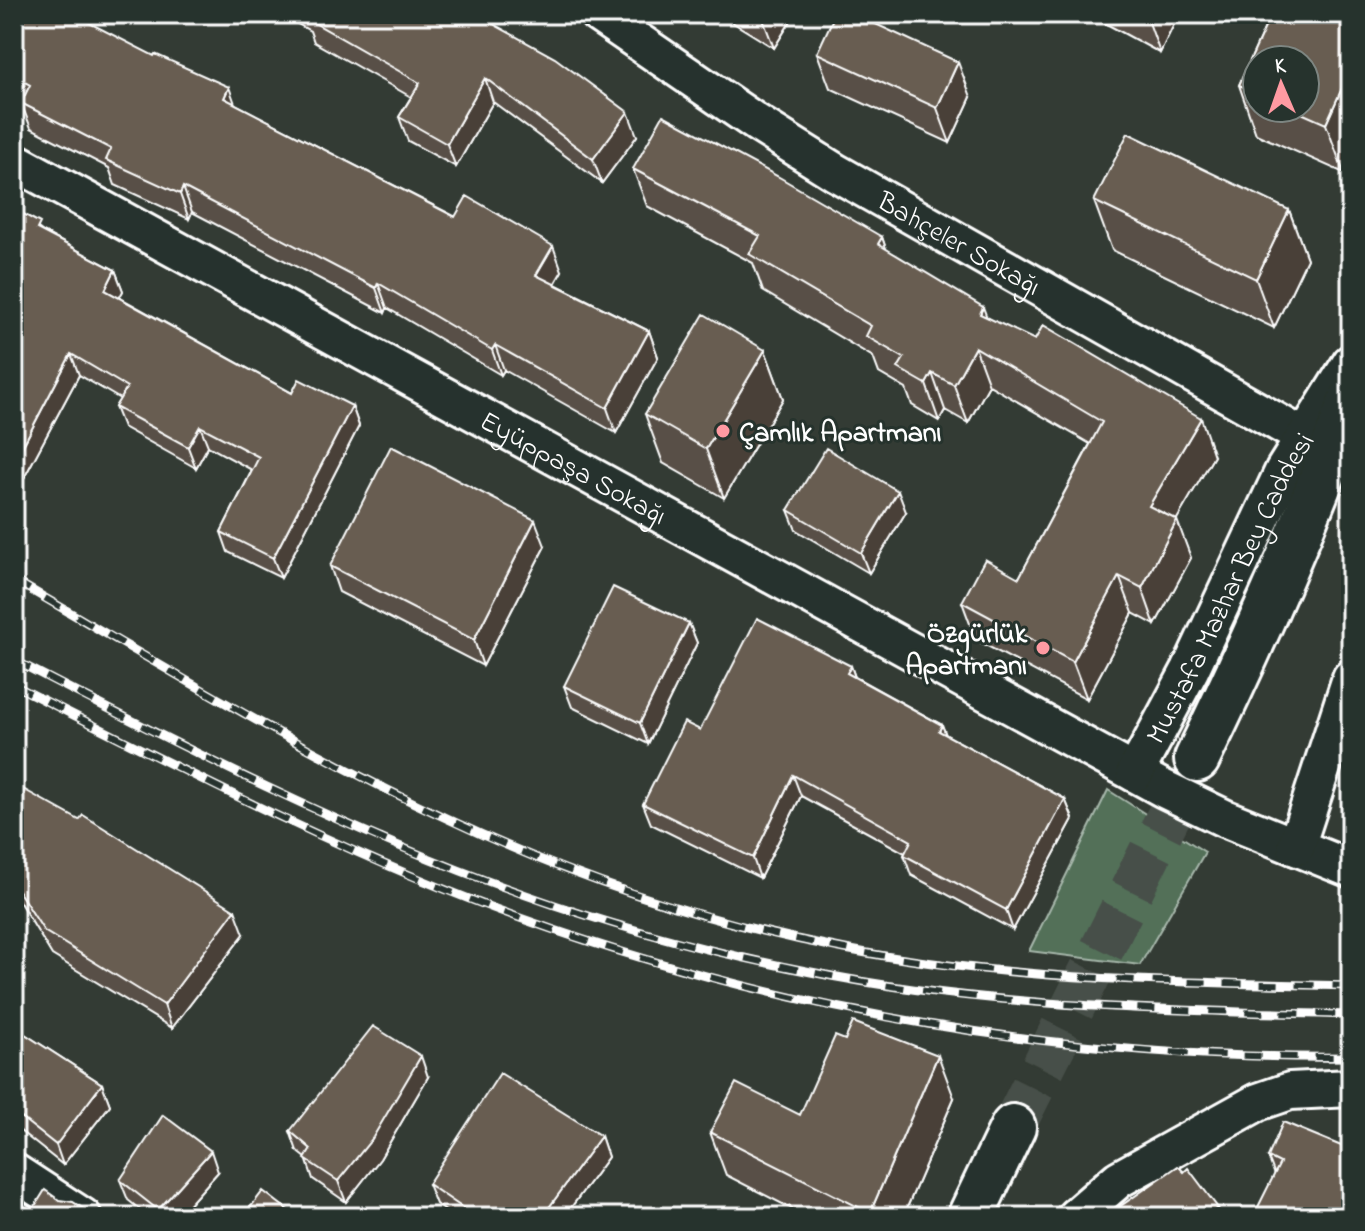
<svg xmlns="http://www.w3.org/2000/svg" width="1365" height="1231" font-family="'Indie Flower',sans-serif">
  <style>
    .green { fill: #527059; stroke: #a8b8ac; stroke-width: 2 }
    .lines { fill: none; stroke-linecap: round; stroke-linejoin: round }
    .major-tunnel { stroke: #474f48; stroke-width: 44; stroke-dasharray: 44 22; stroke-linecap: butt }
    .minor-casing { stroke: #fff; stroke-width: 42 }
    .major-casing { stroke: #fff; stroke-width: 50 }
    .minor { stroke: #26332d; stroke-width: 36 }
    .major { stroke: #26332d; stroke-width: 44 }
    .rail-casing { stroke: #fff; stroke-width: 9 }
    .rail { stroke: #26332d; stroke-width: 6; stroke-dasharray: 18; stroke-linecap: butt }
    .wall { fill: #595046; stroke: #fff; stroke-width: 2; fill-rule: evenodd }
    .shaded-wall { fill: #484139; stroke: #fff; stroke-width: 2 }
    .building { fill: #675d51; stroke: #fff; stroke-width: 2 }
    .poi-dot { fill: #ff9aa2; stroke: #26332d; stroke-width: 3 }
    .labels { text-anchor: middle; stroke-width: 6; stroke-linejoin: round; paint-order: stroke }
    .street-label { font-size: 28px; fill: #fff; stroke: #26332d }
    .poi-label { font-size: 28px; font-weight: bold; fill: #fff; stroke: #26332d; text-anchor: start }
  </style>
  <rect width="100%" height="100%" fill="#333b34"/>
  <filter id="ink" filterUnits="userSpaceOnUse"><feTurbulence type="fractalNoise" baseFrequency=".0125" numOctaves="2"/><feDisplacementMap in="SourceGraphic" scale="16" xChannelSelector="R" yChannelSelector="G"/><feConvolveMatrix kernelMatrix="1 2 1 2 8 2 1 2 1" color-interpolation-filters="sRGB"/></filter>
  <g filter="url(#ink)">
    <path class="green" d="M1108 790 1205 852 1140 965 1029 951Z"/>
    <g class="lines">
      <path class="major-tunnel" d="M1013 1127 1197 759"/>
      <defs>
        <g id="minor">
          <path id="s1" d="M598 14 757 123 835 172 1332 453"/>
          <path id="s2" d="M14 161 1164 789 1224 818 1351 869"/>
          <path id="s3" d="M1135 773 1190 670 1284 470 1351 363"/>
          <path d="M1296 847 1351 678"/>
          <path d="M14 1172 83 1217"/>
          <path d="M1075 1217 1119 1179 1258 1102 1290 1091 1351 1088"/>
        </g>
        <path id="major" d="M1197 759C1254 642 1307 522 1351 400
          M970 1217 1013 1127"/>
      </defs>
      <use href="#minor" class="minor-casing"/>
      <use href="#major" class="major-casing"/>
      <use href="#minor" class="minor"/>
      <use href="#major" class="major"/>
      <defs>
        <path id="rail" d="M14 580C156 662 297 749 446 818 572 878 708 923 845 949 1012 981 1182 982 1351 986
          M14 660C180 746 349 833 526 895 618 928 714 953 811 972 988 1008 1171 1010 1351 1015
          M14 685C179 768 345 855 520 918 785 1013 1069 1060 1351 1057"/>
      </defs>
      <use href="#rail" class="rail-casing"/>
      <use href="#rail" class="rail"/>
    </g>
    <path class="wall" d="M14 14 235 104 562 271 555 284 649 331 658 357 616 433 504 370 501 375 387 308 385 313 192 212 189 219 115 185 109 168 31 128 21 103 23 101 14 96Z
      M280 14H475L637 136 602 183 493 102 456 167 408 141 399 117 411 97 314 42 310 31Z
      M719 14H795L774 48Z
      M991 14H1008L1005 21Z
      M1088 14H1179L1160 53Z
      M1271 14H1318L1351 29V156L1344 173 1256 134 1239 85ZM1257 60H1305V108H1257Z
      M817 53 971 97 950 143 830 88Z
      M633 169 882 237 886 249 987 317 1214 456 1176 520 1191 558 1155 625 1133 613 1087 699 976 640 962 602 1019 578 1090 444 989 385 968 423 945 410 939 421 912 405 906 389 879 373 873 357 763 291 753 263 647 206Z
      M1094 201 1289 210 1307 259 1274 328 1112 250Z
      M14 209 43 232 115 270 123 291 119 297 292 393 352 406 359 426 281 578 228 552 221 532 252 470 208 446 196 468 123 427 115 407 120 399 79 375 24 478 14 473Z
      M765 350 783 399 724 498 663 463 645 414Z
      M788 510 906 512 869 573 796 530Z
      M545 546 483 666 339 592 330 566Z
      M689 623 697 643 648 744 572 707 564 686Z
      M851 666 855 677 942 725 946 735 1065 799 1073 819 1013 930 911 875 904 855 905 853 801 796 760 878 651 824 643 804 700 730Z
      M14 784 244 934 172 1028 52 955 19 901 14 912Z
      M14 1027 102 1084 110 1105 63 1165 14 1126Z
      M428 1077 380 1159 346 1202 313 1179 306 1158 297 1151 290 1131Z
      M954 1098 903 1217H808L726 1175 710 1132 800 1115Z
      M601 1136 608 1157 564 1217H454L436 1204 428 1184Z
      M1351 1150 1275 1175 1268 1157Z
      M218 1172 178 1217H149L128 1200 120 1180Z"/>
    <path class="shaded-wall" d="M761 14H795L774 48Z
      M1002 14H1008L1005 21Z
      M1146 14H1179L1160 53Z
      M958 62 971 97 950 143 937 108Z
      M1351 68V156L1344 173 1326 124Z
      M485 78 493 102 456 167 447 144Z
      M229 87 238 112 224 98Z
      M628 112 637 136 602 183 593 159Z
      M183 187 192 212 189 219 180 194Z
      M1289 210 1307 259 1274 328 1256 279Z
      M882 237 895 275 878 244Z
      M553 246 562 271 545 300 536 275Z
      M115 270 123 291 113 310 105 290Z
      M378 283 387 308 385 313 376 288Z
      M983 307 997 345 980 314Z
      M649 331 658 357 616 433 607 408Z
      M495 345 504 370 501 375 492 350Z
      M975 347 989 385 968 423 954 385Z
      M765 350 783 399 724 498 706 449Z
      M71 354 79 375 24 478 17 457Z
      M932 373 945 410 939 421 926 384Z
      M352 406 359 426 281 578 273 558Z
      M1201 418 1214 456 1163 543 1149 506Z
      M200 426 208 446 196 468 188 447Z
      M898 491 906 512 869 573 861 553Z
      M535 520 545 546 483 666 474 640Z
      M1177 520 1191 558 1155 625 1142 588Z
      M1119 576 1133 613 1087 699 1073 662Z
      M689 623 697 643 648 744 640 723Z
      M851 666 858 686 847 673Z
      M942 725 950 745 939 731Z
      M793 775 801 796 760 878 753 858Z
      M1065 799 1073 819 1013 930 1006 910Z
      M14 888 19 901 14 912Z
      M235 910 244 934 172 1028 164 1005Z
      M938 1055 954 1098 903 1217H871L870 1213Z
      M421 1056 428 1077 380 1159 346 1202 338 1181Z
      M102 1084 110 1105 63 1165 56 1145Z
      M601 1136 608 1157 564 1217H542Z
      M211 1151 218 1172 178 1217H161L158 1210Z
      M1351 1185V1217H1337Z
      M1218 1208 1222 1217H1205Z"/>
    <path class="building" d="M14 14H72L154 56 155 54 229 87 224 98 455 217 467 196 553 246 536 275 649 331 607 408 495 345 492 350 378 283 376 288 183 187 180 194 106 160 111 149 21 103 30 85 14 76Z
      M308 14H475L555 58 628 112 593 159 485 78 447 144 399 117 420 83 306 18Z
      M835 14H854L958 62 937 108 817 53Z
      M1271 14H1318L1351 29V68L1326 124 1290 108H1305V60H1257V93L1239 85Z
      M663 115 779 177 882 237 878 244 983 307 980 314 1035 340 1043 325 1201 418 1149 506 1177 520 1142 588 1119 576 1073 662 962 602 985 559 1019 578 1102 422 975 347 954 385 932 373 926 384 898 368 904 358 866 336 871 326 749 254 760 236 633 169Z
      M1128 133 1289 210 1256 279 1094 201Z
      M14 209 40 223 37 229 115 270 105 290 292 393 299 379 352 406 273 558 221 532 259 457 200 426 188 447 115 407 127 387 71 354 17 457 14 456Z
      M704 314 765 350 706 449 645 414Z
      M391 446 535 520 474 640 330 566Z
      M826 448 898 491 861 553 788 510Z
      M613 587 689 623 640 723 564 686Z
      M757 618 851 666 847 673 942 725 939 731 1065 799 1006 910 904 855 911 841 793 775 753 858 643 804 684 722 700 730Z
      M14 784 79 820 83 815 235 910 164 1005 44 931 14 884Z
      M853 1022 938 1055 870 1213 710 1132 736 1083 800 1115 835 1036 845 1040Z
      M373 1026 421 1056 372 1139 338 1181 305 1159 311 1149 290 1131Z
      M14 1027 102 1084 56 1145 14 1112Z
      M500 1073 601 1136 542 1217H476L428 1184Z
      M163 1115 211 1151 158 1210 120 1180Z
      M1283 1122 1351 1150V1185L1337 1217H1253L1280 1163 1268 1157Z
      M1178 1166 1184 1172 1188 1168 1218 1208 1205 1217H1105Z
      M45 1190 59 1200 73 1202 96 1217H28Z
      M263 1191 297 1217H243Z"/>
  </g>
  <g class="poi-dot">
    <circle cx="723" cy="431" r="8"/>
    <circle cx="1043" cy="648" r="8"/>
  </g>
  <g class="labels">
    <g class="street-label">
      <text dy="10" stroke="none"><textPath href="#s1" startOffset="428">Bahçeler Sokağı</textPath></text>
      <text dy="10" stroke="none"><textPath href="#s2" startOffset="638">Eyüppaşa Sokağı</textPath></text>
      <text dy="10" stroke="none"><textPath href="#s3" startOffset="208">Mustafa Mazhar Bey Caddesi</textPath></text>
    </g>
    <g class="poi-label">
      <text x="739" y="441">Çamlık Apartmanı</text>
      <text x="1027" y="642" text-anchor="end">Özgürlük<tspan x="1027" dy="32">Apartmanı</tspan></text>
    </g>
  </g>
  <rect width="1365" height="1231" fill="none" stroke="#26332d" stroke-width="48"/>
  <rect x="24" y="24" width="1317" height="1183" fill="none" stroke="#fff" stroke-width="3" filter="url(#ink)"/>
  <g transform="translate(1281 84) rotate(358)"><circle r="38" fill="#26332d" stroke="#7d8581" stroke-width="2"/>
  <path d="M0-6L14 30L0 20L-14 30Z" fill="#ff9aa2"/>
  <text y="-12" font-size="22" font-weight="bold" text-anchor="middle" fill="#ffffff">K</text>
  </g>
</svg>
